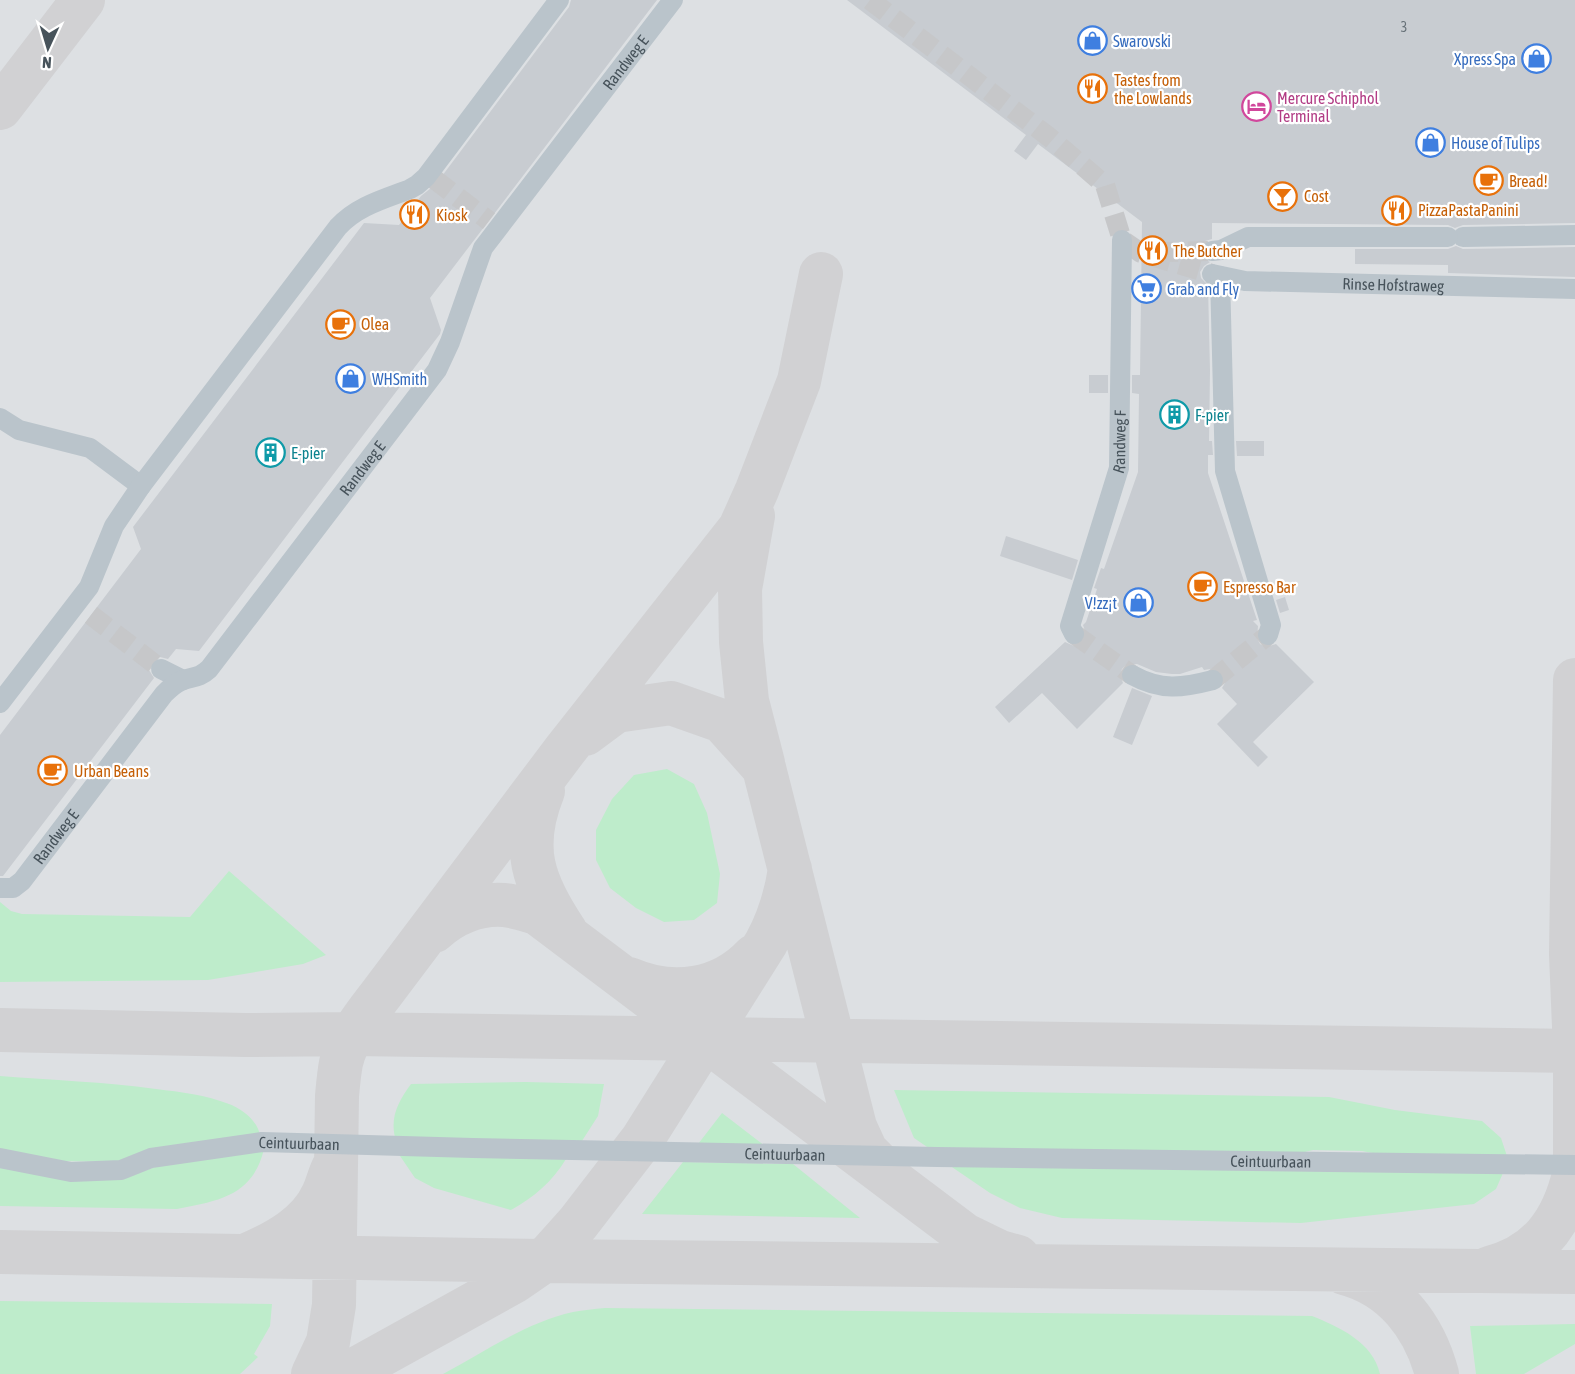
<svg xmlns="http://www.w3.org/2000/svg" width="1575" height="1374" font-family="'Asap Condensed',sans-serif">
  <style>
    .airport { fill: #dde0e3 }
    .green { fill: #beeccb }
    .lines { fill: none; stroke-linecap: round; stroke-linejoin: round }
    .taxiway { stroke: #d1d1d3; stroke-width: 44 }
    .building { fill: #c8ccd1 }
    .minor-tunnel { stroke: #c6c7c9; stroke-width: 20; stroke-dasharray: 20 10; stroke-linecap: butt }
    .minor { stroke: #bac4cb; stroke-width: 20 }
    .labels { text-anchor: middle; stroke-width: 4.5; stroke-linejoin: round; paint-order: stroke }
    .number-label { font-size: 14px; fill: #677178 }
    .shop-label { font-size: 16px; fill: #366cbe; stroke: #fff; text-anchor: start }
    .street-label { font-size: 16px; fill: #47535b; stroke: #fff }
    .food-label { font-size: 16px; fill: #c56008; stroke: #fff; text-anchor: start }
    .hotel-label { font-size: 16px; fill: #b23c85; stroke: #fff; text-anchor: start }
    .culture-label { font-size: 16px; fill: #0d838f; stroke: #fff; text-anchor: start }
  </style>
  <rect width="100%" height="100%" fill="#f1eeee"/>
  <path class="airport" d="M0 0H1575V1374H0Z"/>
  <path class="green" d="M667 769 694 784 707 813 720 874 717 903 694 920 664 922 636 908 610 888 596 860V830L612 799 634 775Z
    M229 871 326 955 303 964 208 980 0 982V902L11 911 22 914 190 917Z
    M0 1076C52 1080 104 1082 156 1089 181 1092 206 1095 229 1104 242 1109 257 1120 260 1135L114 1162 59 1161 0 1149Z
    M526 1082 604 1084 598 1116 580 1144 396 1141C389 1118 398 1102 411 1084Z
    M894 1090 1329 1097 1395 1110 1482 1121 1501 1138 1507 1156 1393 1157 1362 1151 1313 1150 1284 1157 933 1151 914 1138Z
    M722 1113 769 1149 695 1148Z
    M264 1149C253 1196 218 1201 177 1209L0 1206V1164L129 1176 167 1163Z
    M398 1153 566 1159C553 1181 533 1198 511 1210L434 1188 415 1178Z
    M683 1162 793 1164 860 1218 642 1214Z
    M946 1163 1503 1173 1496 1189 1474 1204 1301 1223 1062 1218 1020 1208 990 1193Z
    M0 1301 272 1304 270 1326 254 1354 258 1357 240 1374H0Z
    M605 1308 1312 1316C1339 1327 1373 1342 1380 1374H443C484 1352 527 1322 573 1312 583 1310 594 1309 605 1308Z
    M1575 1324V1344L1524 1374H1476L1470 1326Z"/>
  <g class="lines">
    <path class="taxiway" d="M0 108 83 0
      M753 516 740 589 741 642 747 701 763 763
      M1575 680 1571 954 1575 1051V1180
      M585 734 616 711 671 703 722 721 764 768 855 1127 866 1151 877 1162
      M543 791C520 848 533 883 566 932
      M434 931C452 914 478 903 504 905 515 906 526 910 537 913L965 1235 1000 1252 1018 1257
      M629 979C673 998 721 991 754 956
      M0 1030 246 1035 353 1034 1575 1051
      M0 1252 544 1261 1575 1272
      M247 1255C277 1242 309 1225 323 1194 327 1186 329 1176 333 1168
      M1489 1268C1538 1256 1563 1222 1574 1174
      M1344 1273C1394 1286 1424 1326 1437 1374
      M313 1374 328 1342 334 1305 337 1096C338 1085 339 1073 341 1063 347 1035 368 1012 385 989L565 750 740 528 757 490 799 381 821 274
      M347 1374 515 1281 544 1261 578 1223 642 1140 766 943C779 919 786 896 790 869"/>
  </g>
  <path class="building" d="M571 0H657L430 298 441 330 440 334 199 651 176 649 168 659 160 657 151 663 149 670 154 678 3 876H0V735L141 549 133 527 364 223 399 225 421 196 436 184 569 7Z
    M847 0H1575V223L1463 225 1455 228 1448 225 1212 223V239L1205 241 1201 247 1202 258 1210 262 1204 266 1200 272 1201 278 1208 285 1210 371 1209 441H1212L1213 455H1208V473L1257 620 1253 621 1258 626 1257 638 1260 644 1265 647 1276 644 1314 682 1253 742 1268 757 1258 767 1217 724 1237 704 1222 688 1225 683 1224 677 1221 671 1216 668 1204 670 1202 667 1180 674H1172L1156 672 1137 664 1126 665 1122 669 1120 675 1123 683 1077 729 1042 693 1009 723 995 707 1065 642 1074 646 1080 644 1084 640 1086 634 1083 625 1086 622 1097 589 1094 588 1101 568 1104 569 1138 472 1139 394 1132 393V375H1140L1142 222 1038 144 1026 160 1014 151 1026 135Z
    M1456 246 1463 249 1575 247V277L1448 273V265L1355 264V249H1448Z
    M1089 375H1108V393H1089Z
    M1236 441H1264V456H1237Z
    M1006 536 1078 560 1072 580 1000 556Z
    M1285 597 1289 610 1280 613 1276 600Z
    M1132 688 1152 696 1132 745 1113 737Z"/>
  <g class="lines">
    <path class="minor-tunnel" d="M870 0 1049 137 1105 185 1122 240 1141 253 1212 274
      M434 179 489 221
      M1158 252 1212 251
      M91 615 161 669
      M1074 634 1132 675
      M1213 680 1268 635"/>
    <g class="minor">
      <path d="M1463 237 1575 235"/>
      <path d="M1212 251 1221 250 1248 237H1448"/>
      <path id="s1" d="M1212 274 1245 281 1575 289"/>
      <path d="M1220 276 1225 471 1271 625 1268 635"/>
      <path d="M0 418 19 430 90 448 141 486"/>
      <path id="s2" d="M1074 634 1070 626 1119 468 1122 240"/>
      <path d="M161 669 183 680"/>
      <path d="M1132 675C1161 691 1182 688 1213 680"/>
      <path d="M0 703 89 587 114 526 141 486 338 227C357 206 384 199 410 189L417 185 426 177 559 0"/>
      <path id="s3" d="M0 888H13L22 881 164 694C169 689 174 684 181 681 193 676 198 679 209 669L437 370 450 342 483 248 673 0"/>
      <path id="s4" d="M0 1158 71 1172 121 1170 151 1158 262 1142 473 1148 937 1157 1575 1165"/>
    </g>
  </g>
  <defs>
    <symbol id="shop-ring" viewBox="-11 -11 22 22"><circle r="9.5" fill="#fff" stroke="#3f7fe0" stroke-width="1.5"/><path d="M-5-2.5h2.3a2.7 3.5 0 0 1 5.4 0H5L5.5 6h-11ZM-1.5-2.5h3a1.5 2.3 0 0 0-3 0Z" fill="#3f7fe0"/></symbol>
    <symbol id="restaurant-ring" viewBox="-11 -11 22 22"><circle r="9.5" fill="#fff" stroke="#e8710a" stroke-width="1.5"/><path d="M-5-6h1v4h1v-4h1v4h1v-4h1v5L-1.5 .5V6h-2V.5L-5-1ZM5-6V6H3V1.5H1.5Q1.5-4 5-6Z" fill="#e8710a"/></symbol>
    <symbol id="hotel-ring" viewBox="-11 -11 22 22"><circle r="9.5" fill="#fff" stroke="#d1479c" stroke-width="1.5"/><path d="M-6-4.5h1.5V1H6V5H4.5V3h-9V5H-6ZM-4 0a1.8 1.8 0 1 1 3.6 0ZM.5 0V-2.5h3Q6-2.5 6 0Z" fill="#d1479c"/></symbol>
    <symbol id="cafe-ring" viewBox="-11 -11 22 22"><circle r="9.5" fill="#fff" stroke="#e8710a" stroke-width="1.5"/><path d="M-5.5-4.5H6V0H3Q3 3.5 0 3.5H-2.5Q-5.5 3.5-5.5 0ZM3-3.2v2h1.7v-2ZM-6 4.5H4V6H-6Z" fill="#e8710a"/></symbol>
    <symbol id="bar-ring" viewBox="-11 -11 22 22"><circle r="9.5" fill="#fff" stroke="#e8710a" stroke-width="1.5"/><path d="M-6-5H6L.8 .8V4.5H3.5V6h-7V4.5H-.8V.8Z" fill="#e8710a"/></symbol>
    <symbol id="supermarket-ring" viewBox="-11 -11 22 22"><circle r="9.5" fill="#fff" stroke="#3f7fe0" stroke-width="1.5"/><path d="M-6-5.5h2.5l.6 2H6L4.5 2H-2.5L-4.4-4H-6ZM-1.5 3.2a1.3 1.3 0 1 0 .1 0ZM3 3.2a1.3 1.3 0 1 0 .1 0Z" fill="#3f7fe0"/></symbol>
    <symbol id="building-ring" viewBox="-11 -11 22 22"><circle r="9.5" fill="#fff" stroke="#0f9aa8" stroke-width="1.5"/><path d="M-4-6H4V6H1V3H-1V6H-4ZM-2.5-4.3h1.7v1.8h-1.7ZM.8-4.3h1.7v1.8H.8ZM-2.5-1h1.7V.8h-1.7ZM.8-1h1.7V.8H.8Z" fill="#0f9aa8"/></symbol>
  </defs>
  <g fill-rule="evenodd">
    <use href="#shop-ring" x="1076" y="24" width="33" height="33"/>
    <use href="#shop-ring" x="1520" y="42" width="33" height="33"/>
    <use href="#restaurant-ring" x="1076" y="72" width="33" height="33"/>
    <use href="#hotel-ring" x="1240" y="90" width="33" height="33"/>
    <use href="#shop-ring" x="1414" y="126" width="33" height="33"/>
    <use href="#cafe-ring" x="1472" y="164" width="33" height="33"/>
    <use href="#bar-ring" x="1266" y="180" width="33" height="33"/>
    <use href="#restaurant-ring" x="1380" y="194" width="33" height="33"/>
    <use href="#restaurant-ring" x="398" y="198" width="33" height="33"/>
    <use href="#restaurant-ring" x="1136" y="234" width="33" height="33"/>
    <use href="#supermarket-ring" x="1130" y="272" width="33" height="33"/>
    <use href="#cafe-ring" x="324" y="308" width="33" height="33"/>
    <use href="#shop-ring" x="334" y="362" width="33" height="33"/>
    <use href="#building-ring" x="1158" y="398" width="33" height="33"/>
    <use href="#building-ring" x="254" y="436" width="33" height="33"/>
    <use href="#cafe-ring" x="1186" y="570" width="33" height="33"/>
    <use href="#shop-ring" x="1122" y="586" width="33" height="33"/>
    <use href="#cafe-ring" x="36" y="754" width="33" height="33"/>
  </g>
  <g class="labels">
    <g class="number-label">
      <text x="1404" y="32">3</text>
    </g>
    <g class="shop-label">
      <text x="1113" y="47">Swarovski</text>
      <text x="1516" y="65" text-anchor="end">Xpress Spa</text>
      <text x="1451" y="149">House of Tulips</text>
      <text x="1167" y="295">Grab and Fly</text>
      <text x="372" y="385">WHSmith</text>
      <text x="1117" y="609" text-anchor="end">V!zz¡t</text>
    </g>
    <g class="street-label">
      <text dy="6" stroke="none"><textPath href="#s3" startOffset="1052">Randweg E</textPath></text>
      <text dy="6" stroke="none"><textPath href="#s1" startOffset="182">Rinse Hofstraweg</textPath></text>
      <text dy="6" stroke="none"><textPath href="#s2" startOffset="201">Randweg F</textPath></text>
      <text dy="6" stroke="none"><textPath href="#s3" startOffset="564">Randweg E</textPath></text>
      <text dy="6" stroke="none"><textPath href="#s3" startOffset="80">Randweg E</textPath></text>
      <text dy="6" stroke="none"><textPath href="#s4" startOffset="304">Ceintuurbaan</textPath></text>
      <text dy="6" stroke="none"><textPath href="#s4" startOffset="790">Ceintuurbaan</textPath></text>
      <text dy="6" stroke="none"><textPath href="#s4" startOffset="1276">Ceintuurbaan</textPath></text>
    </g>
    <g class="food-label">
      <text x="1114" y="86">Tastes from<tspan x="1114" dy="18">the Lowlands</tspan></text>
      <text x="1509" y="187">Bread!</text>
      <text x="1304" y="202">Cost</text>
      <text x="1418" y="216">PizzaPastaPanini</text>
      <text x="436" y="221">Kiosk</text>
      <text x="1173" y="257">The Butcher</text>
      <text x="361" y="330">Olea</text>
      <text x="1223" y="593">Espresso Bar</text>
      <text x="74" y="777">Urban Beans</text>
    </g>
    <g class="hotel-label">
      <text x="1277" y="104">Mercure Schiphol<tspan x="1277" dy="18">Terminal</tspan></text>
    </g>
    <g class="culture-label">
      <text x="1195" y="421">F-pier</text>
      <text x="291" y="459">E-pier</text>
    </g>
  </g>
  <g transform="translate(48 48) rotate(184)" stroke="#ffffff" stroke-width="4.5" paint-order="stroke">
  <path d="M0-4.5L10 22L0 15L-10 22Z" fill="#47535b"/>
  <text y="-9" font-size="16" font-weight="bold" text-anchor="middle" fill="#47535b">N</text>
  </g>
</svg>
